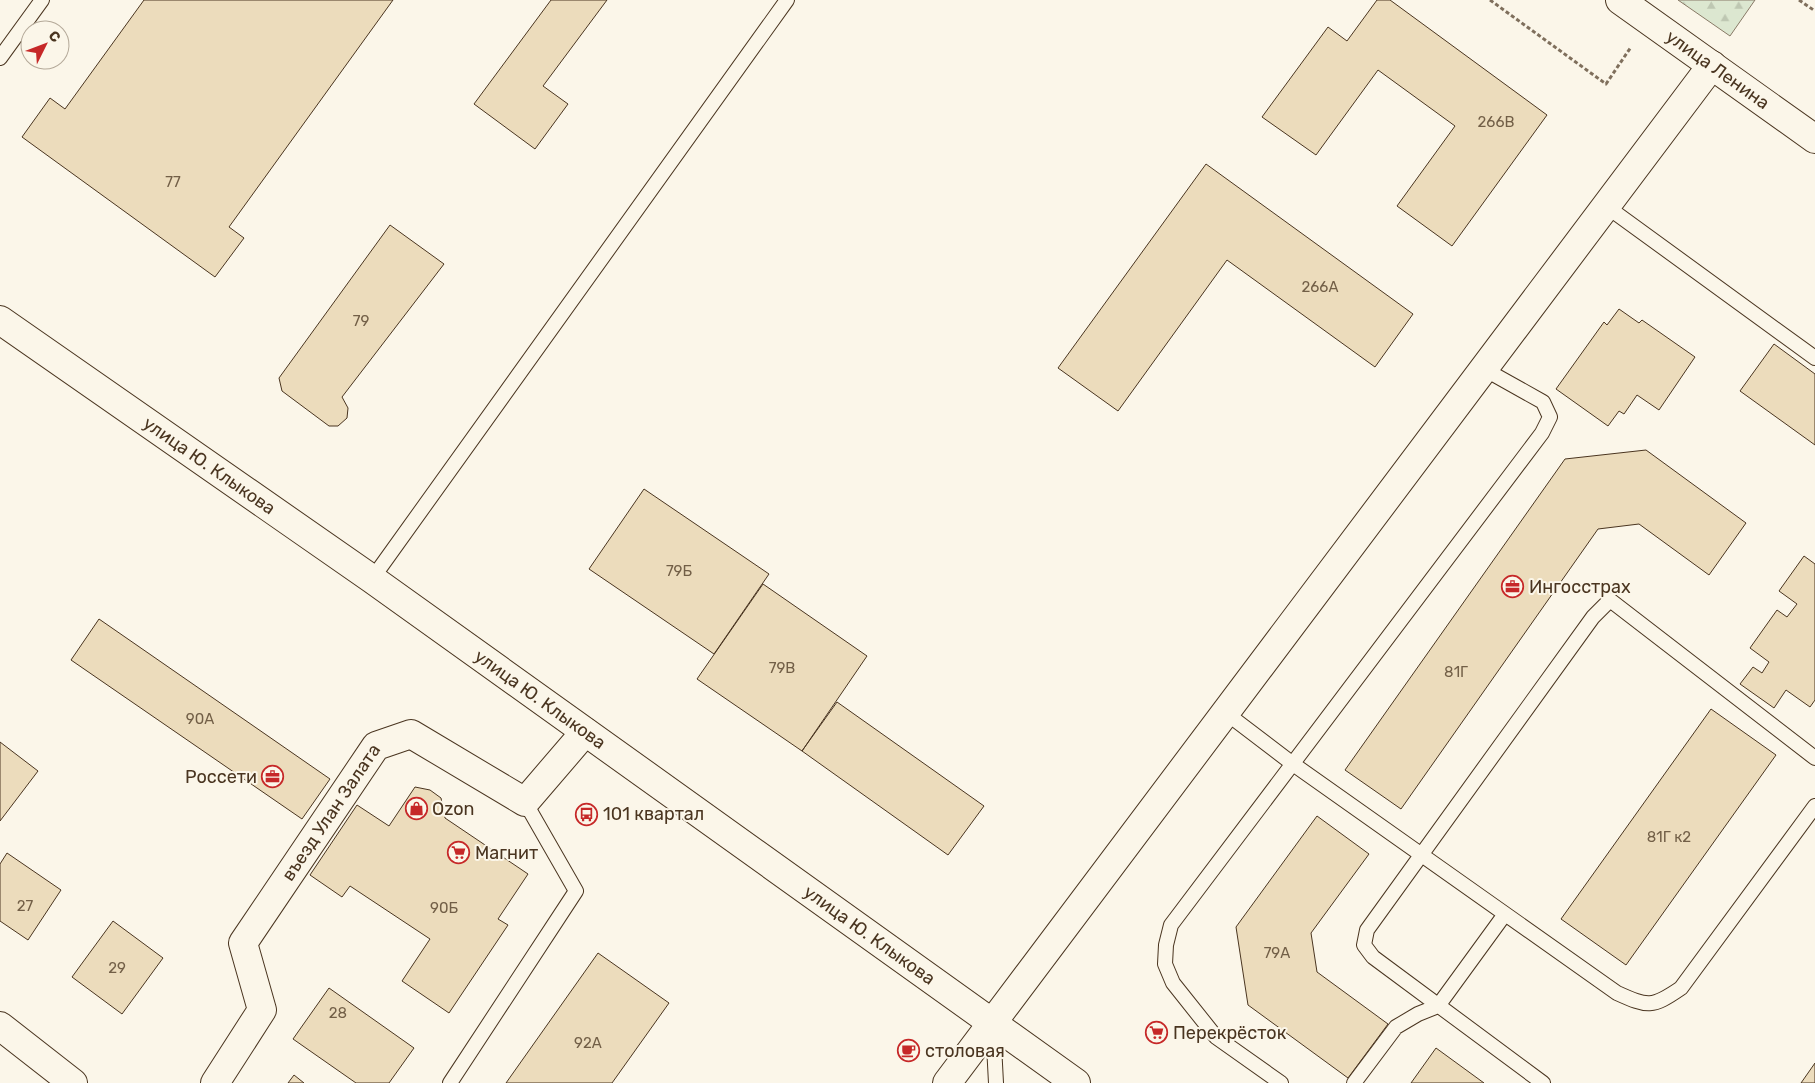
<svg xmlns="http://www.w3.org/2000/svg" width="1815" height="1083" font-family="Rubik,sans-serif">
  <style>
    .forest { fill: url(#forest-firs); stroke: #887966 }
    .building { fill: #ecdcbc; stroke: #4a3520 }
    .lines { fill: none; stroke-linecap: round; stroke-linejoin: round }
    .lane-casing { stroke: #4a3520; stroke-width: 16 }
    .street-casing { stroke: #4a3520; stroke-width: 30 }
    .secondary-casing { stroke: #4a3520; stroke-width: 30 }
    .primary-casing { stroke: #4a3520; stroke-width: 30 }
    .path { stroke: #7f6f5c; stroke-width: 3; stroke-dasharray: 4 2.5; stroke-linecap: butt }
    .lane { stroke: #fbf6e9; stroke-width: 14 }
    .street { stroke: #fbf6e9; stroke-width: 28 }
    .secondary { stroke: #fbf6e9; stroke-width: 28 }
    .primary { stroke: #fbf6e9; stroke-width: 28 }
    .labels { text-anchor: middle; stroke-width: 4; stroke-linejoin: round; paint-order: stroke }
    .number-label { font-size: 15px; fill: #725f47 }
    .street-label { font-size: 18px; fill: #4a3520; stroke: #fbf6e9 }
    .poi-label { font-size: 18px; fill: #4a3520; stroke: #fbf6e9; text-anchor: start }
  </style>
  <defs>
    <pattern id="forest-firs" width="22" height="20" patternUnits="userSpaceOnUse" patternTransform="scale(1.25)"><rect width="22" height="20" fill="#dce7d0"/><path d="M5 1l3.5 6h-7zM16 11l3.5 6h-7z" fill="#bec7b2"/></pattern>
  </defs>
  <rect width="100%" height="100%" fill="#fbf6e9"/>
  <path class="forest" d="M1678 0H1755L1730 36Z"/>
  <path class="building" d="M144 0H393L229 227 244 238 215 277 22 137 50 98 65 109Z
    M551 0H607L543 86 568 104 535 149 474 104Z
    M1377 0H1390L1547 115 1452 246 1397 206 1455 126 1378 70 1316 155 1262 117 1328 27 1347 41Z
    M1206 164 1413 314 1375 367 1227 260 1118 411 1058 368Z
    M390 225 444 264 342 397 348 408 347 418 338 426H329L282 391 279 378Z
    M1619 309 1639 323 1642 320 1695 357 1659 410 1637 395 1624 414 1619 411 1608 426 1556 389 1604 322 1607 325Z
    M1774 344 1815 374V445L1740 391Z
    M1646 450 1746 523 1709 575 1639 524 1598 529 1401 809 1345 770 1565 459Z
    M644 489 769 574 714 654 589 569Z
    M1804 556 1815 564V700L1810 707 1786 690 1774 708 1740 684 1753 667 1762 673 1769 662 1750 648 1777 610 1787 617 1797 604 1779 591Z
    M763 584 867 656 802 751 697 679Z
    M99 619 330 779 302 819 71 660Z
    M837 702 984 806 948 855 802 751Z
    M1711 709 1776 755 1626 965 1561 919Z
    M0 742 38 771 0 821Z
    M415 787 430 790 441 798 445 818 528 874 498 919 508 925 449 1013 402 981 430 939 350 886 342 897 310 875 357 805 389 826Z
    M1317 816 1369 854 1311 933 1317 972 1388 1024 1348 1078 1248 1005 1236 927Z
    M7 853 61 890 28 940 0 921V864Z
    M113 921 163 958 122 1014 72 977Z
    M598 953 669 1003 612 1083H506Z
    M329 988 414 1048 389 1083H356L293 1039Z
    M1436 1048 1484 1083H1411Z
    M1815 1063V1083H1801Z
    M294 1075 304 1083H288Z"/>
  <g class="lines">
    <defs>
      <path id="lane" d="M0 58 42 0
        M1606 206 1815 358
        M372 579 787 0
        M1226 713 1293 764 1617 993C1648 1007 1652 1008 1681 988L1815 806
        M993 1026 996 1083
        M450 1083 576 891 525 802
        M1281 1083 1216 1037 1173 983 1165 964 1166 945 1171 925 1542 433 1550 417 1543 402 1484 369
        M1354 1083 1396 1027 1418 1014 1438 1006 1505 914
        M1543 1083 1373 957 1364 945 1367 930 1593 617 1610 600 1815 758"/>
      <g id="street">
        <path d="M0 1026 73 1083"/>
        <path id="s1" d="M215 1083 262 1010 243 943 376 746 411 734 525 802 585 732"/>
      </g>
      <g id="secondary">
        <path id="s2" d="M0 320 372 579 1076 1083"/>
        <path d="M947 1083 1712 65"/>
      </g>
      <g id="primary">
        <path id="s3" d="M1620 0 1815 139"/>
      </g>
    </defs>
    <use href="#lane" class="lane-casing"/>
    <use href="#street" class="street-casing"/>
    <use href="#secondary" class="secondary-casing"/>
    <use href="#primary" class="primary-casing"/>
    <path class="path" d="M1490 0 1606 84 1631 47
      M1799 0 1815 11"/>
    <use href="#lane" class="lane"/>
    <use href="#street" class="street"/>
    <use href="#secondary" class="secondary"/>
    <use href="#primary" class="primary"/>
  </g>
  <defs>
    <symbol id="office-ring" viewBox="-11 -11 22 22"><circle r="9.5" fill="#fbf6e9" stroke="#c62828" stroke-width="1.5"/><path d="M-6-3h4V-5.5h4V-3h4V5H-6ZM-1-4.5V-3h2v-1.5ZM-6 0V1H6V0Z" fill="#c62828"/></symbol>
    <symbol id="shop-ring" viewBox="-11 -11 22 22"><circle r="9.5" fill="#fbf6e9" stroke="#c62828" stroke-width="1.5"/><path d="M-5-2.5h2.3a2.7 3.5 0 0 1 5.4 0H5L5.5 6h-11ZM-1.5-2.5h3a1.5 2.3 0 0 0-3 0Z" fill="#c62828"/></symbol>
    <symbol id="bus-ring" viewBox="-11 -11 22 22"><circle r="9.5" fill="#fbf6e9" stroke="#c62828" stroke-width="1.5"/><path d="M-5-6H5V4H4V6H2V4H-2V6H-4V4H-5ZM-3.5-4V0h7V-4ZM-3.5 1.2v1.5H-2V1.2ZM2 1.2v1.5H3.5V1.2Z" fill="#c62828"/></symbol>
    <symbol id="supermarket-ring" viewBox="-11 -11 22 22"><circle r="9.5" fill="#fbf6e9" stroke="#c62828" stroke-width="1.5"/><path d="M-6-5.5h2.5l.6 2H6L4.5 2H-2.5L-4.4-4H-6ZM-1.5 3.2a1.3 1.3 0 1 0 .1 0ZM3 3.2a1.3 1.3 0 1 0 .1 0Z" fill="#c62828"/></symbol>
    <symbol id="cafe-ring" viewBox="-11 -11 22 22"><circle r="9.5" fill="#fbf6e9" stroke="#c62828" stroke-width="1.5"/><path d="M-5.5-4.5H6V0H3Q3 3.5 0 3.5H-2.5Q-5.5 3.5-5.5 0ZM3-3.2v2h1.7v-2ZM-6 4.5H4V6H-6Z" fill="#c62828"/></symbol>
  </defs>
  <g fill-rule="evenodd">
    <use href="#office-ring" x="1500" y="574" width="25" height="25"/>
    <use href="#office-ring" x="260" y="764" width="25" height="25"/>
    <use href="#shop-ring" x="404" y="796" width="25" height="25"/>
    <use href="#bus-ring" x="574" y="802" width="25" height="25"/>
    <use href="#supermarket-ring" x="446" y="840" width="25" height="25"/>
    <use href="#supermarket-ring" x="1144" y="1020" width="25" height="25"/>
    <use href="#cafe-ring" x="896" y="1038" width="25" height="25"/>
  </g>
  <g class="labels">
    <g class="number-label">
      <text x="1496" y="127">266В</text>
      <text x="173" y="187">77</text>
      <text x="1320" y="292">266А</text>
      <text x="361" y="326">79</text>
      <text x="679" y="576">79Б</text>
      <text x="782" y="673">79В</text>
      <text x="1456" y="677">81Г</text>
      <text x="200" y="724">90А</text>
      <text x="1669" y="842">81Г к2</text>
      <text x="25" y="911">27</text>
      <text x="444" y="913">90Б</text>
      <text x="1277" y="958">79А</text>
      <text x="117" y="973">29</text>
      <text x="338" y="1018">28</text>
      <text x="588" y="1048">92А</text>
    </g>
    <g class="street-label">
      <text dy="6" stroke="none"><textPath href="#s3" startOffset="120">улица Ленина</textPath></text>
      <text dy="6" stroke="none"><textPath href="#s2" startOffset="255">улица Ю. Клыкова</textPath></text>
      <text dy="6" stroke="none"><textPath href="#s2" startOffset="660">улица Ю. Клыкова</textPath></text>
      <text dy="6" stroke="none"><textPath href="#s1" startOffset="314">въезд Улан Залата</textPath></text>
      <text dy="6" stroke="none"><textPath href="#s2" startOffset="1065">улица Ю. Клыкова</textPath></text>
    </g>
    <g class="poi-label">
      <text x="1529" y="593">Ингосстрах</text>
      <text x="257" y="783" text-anchor="end">Россети</text>
      <text x="432" y="815">Ozon</text>
      <text x="603" y="820">101 квартал</text>
      <text x="475" y="859">Магнит</text>
      <text x="1173" y="1039">Перекрёсток</text>
      <text x="925" y="1057">столовая</text>
    </g>
  </g>
  <g transform="translate(45 45) rotate(48)"><circle r="24" fill="#fbf6e9" stroke="#b4a999"/>
  <path d="M0-4L9 19L0 12L-9 19Z" fill="#c62828"/>
  <text y="-8" font-size="14" font-weight="bold" text-anchor="middle" fill="#4a3520">С</text>
  </g>
</svg>
